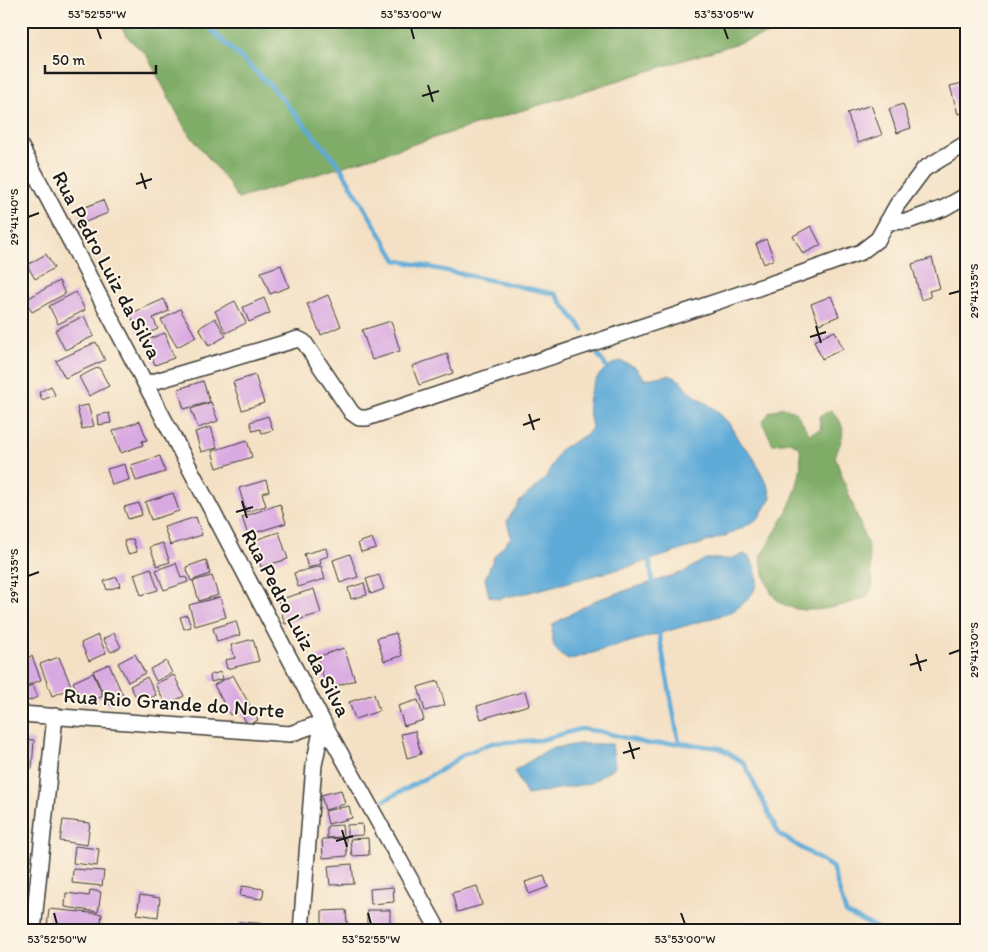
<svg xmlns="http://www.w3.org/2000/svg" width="988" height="952" font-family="Itim,sans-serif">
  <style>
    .forest { fill: #7fad67; stroke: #4e6442 }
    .water { fill: #5fabd8; stroke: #3e647a }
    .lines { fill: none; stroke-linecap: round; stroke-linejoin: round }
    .stream { stroke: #5fabd8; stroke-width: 4.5 }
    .building { fill: #d9a9e2 }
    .minor-casing { stroke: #3c3a35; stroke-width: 18 }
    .minor { stroke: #fff; stroke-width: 15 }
    .ticks { fill: none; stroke: #1c1c1c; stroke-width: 2 }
    .labels { text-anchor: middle; stroke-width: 4; stroke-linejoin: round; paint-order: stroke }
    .street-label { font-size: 21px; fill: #1c1c1c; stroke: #fcf5e5 }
    .neatline { fill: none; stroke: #1c1c1c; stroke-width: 2 }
    .ticks-label { font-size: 12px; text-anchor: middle; fill: #1c1c1c }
  </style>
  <rect width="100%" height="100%" fill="#fcf5e5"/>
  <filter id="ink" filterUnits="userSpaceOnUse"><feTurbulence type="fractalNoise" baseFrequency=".02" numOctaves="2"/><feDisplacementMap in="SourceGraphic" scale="10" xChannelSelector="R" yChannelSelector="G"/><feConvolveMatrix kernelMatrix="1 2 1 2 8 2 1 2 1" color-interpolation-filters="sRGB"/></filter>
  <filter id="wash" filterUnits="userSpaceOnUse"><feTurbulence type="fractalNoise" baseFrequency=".0096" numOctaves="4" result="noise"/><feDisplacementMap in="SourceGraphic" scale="20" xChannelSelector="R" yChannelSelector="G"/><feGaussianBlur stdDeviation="1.12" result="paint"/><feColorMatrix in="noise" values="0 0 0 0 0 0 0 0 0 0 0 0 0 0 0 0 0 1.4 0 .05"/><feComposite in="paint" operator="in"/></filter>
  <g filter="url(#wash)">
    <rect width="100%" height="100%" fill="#f4e1c5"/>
    <path class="forest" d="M116 21H809L238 199 227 181 186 130 146 54 131 41Z
      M783 407 796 412 809 434 821 429 819 417 831 410C849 428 843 436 835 457L868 546 873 586 866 597C841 607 791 622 772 594 766 584 763 568 760 557 779 525 806 488 800 448L791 442 773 444 762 422 770 412Z"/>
    <path class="water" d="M620 361 635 367 645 379 669 375 676 378 683 383 687 390 716 410 728 422 740 443 751 453 769 488 771 497 758 519 728 535 635 565 530 592 497 599 489 596 485 579 494 557 511 537 507 521 520 501 545 479 560 450 587 434 592 428C591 420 588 411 588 404 589 385 602 366 620 361Z
      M744 554 751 558C753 565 758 575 757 582 755 596 740 606 730 613L568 660C552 650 551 642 553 624L596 600 684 572 705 559H729Z
      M579 744H612L615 767 591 783 527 795 514 771 549 749Z"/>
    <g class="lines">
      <path class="stream" d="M202 21 272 87 339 165 396 260 555 294 583 330
        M597 354 610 371
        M649 556 653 586
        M658 628 679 743
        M385 800 446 767 464 754 492 743 541 740 580 729 598 731 649 744 679 743 720 748 744 763 779 834 832 867 846 913 883 931"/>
    </g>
    <g id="blocks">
      <path class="building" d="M967 82V112L958 114 950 86Z
        M903 104 911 128 897 133 889 109Z
        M871 105 882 135 858 143 847 113Z
        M103 200 108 213 83 223 78 210Z
        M811 226 821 245 803 254 793 236Z
        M766 239 774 259 764 264 756 244Z
        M46 254 54 268 35 279 27 265Z
        M932 258 940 288 929 291 931 297 921 300 912 264Z
        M281 265 289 287 270 294 261 272Z
        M59 281 65 294 32 312 25 300Z
        M76 292 85 310 58 324 49 306Z
        M328 295 341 326 321 335 307 304Z
        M831 296 839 316 819 324 811 304Z
        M264 298 270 313 249 322 243 307Z
        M164 299 169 311 153 318 158 329 140 337 130 314Z
        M235 301 246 323 226 333 215 311Z
        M180 309 196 337 177 347 161 320Z
        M84 316 94 336 65 350 55 330Z
        M215 318 226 336 209 346 199 328Z
        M391 321 400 351 372 360 362 330Z
        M835 331 843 349 822 359 814 341Z
        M165 333 174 358 155 365 146 340Z
        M96 342 105 360 65 378 56 361Z
        M447 354 453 373 419 385 412 366Z
        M99 367 109 386 89 396 79 377Z
        M255 375 264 403 242 410 233 382Z
        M203 381 210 402 184 409 178 389Z
        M51 386 55 395 42 400 39 392Z
        M211 402 218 421 198 428 191 409Z
        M88 405 94 426 82 429 77 407Z
        M109 413 111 423 98 425 97 415Z
        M268 416 273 430 262 433 260 429 253 431 250 422Z
        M140 421 147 440 142 441 143 445 121 453 113 431Z
        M211 427 217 448 201 452 195 432Z
        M247 440 252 457 217 468 212 451Z
        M160 456 165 472 136 481 131 465Z
        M125 464 129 480 112 485 107 469Z
        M266 480 269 491 262 493 266 506 246 512 239 488Z
        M173 493 179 511 151 520 145 502Z
        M139 503 142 515 128 519 124 507Z
        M280 504 286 523 248 535 242 517Z
        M196 517 202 535 170 545 164 527Z
        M279 532 288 559 261 567 252 541Z
        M372 538 376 548 361 552 358 543Z
        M133 539 137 552 128 554 124 541Z
        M163 543 170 562 157 566 150 547Z
        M326 548 328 556 320 559 321 564 308 568 304 554Z
        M350 554 358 577 340 583 333 560Z
        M206 560 210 574 191 581 186 567Z
        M176 563 181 578 186 577 188 582 164 590 156 570Z
        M321 566 325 579 298 587 294 573Z
        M151 568 158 590 141 595 134 574Z
        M379 575 384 589 371 594 366 579Z
        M212 576 218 595 199 601 193 581Z
        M117 577 120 586 107 590 104 581Z
        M364 583 367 595 351 599 348 588Z
        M314 589 321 613 285 624 278 600Z
        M220 597 226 617 195 626 189 605Z
        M187 615 191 627 184 629 180 617Z
        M236 621 240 635 217 642 213 628Z
        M114 633 121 647 111 652 103 639Z
        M396 633 402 656 384 661 377 638Z
        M98 635 106 653 89 661 81 643Z
        M253 639 259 661 227 669 225 660 235 658 231 645Z
        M344 648 355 680 327 689 317 657Z
        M135 654 145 673 128 682 118 663Z
        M32 656 41 680 21 688V660Z
        M59 657 72 688 52 696 40 664Z
        M166 661 172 673 156 681 150 669Z
        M109 664 124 698 108 705 93 671Z
        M221 672 223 679 211 682 210 675Z
        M93 673 103 696 84 705 73 682Z
        M174 675 184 696 166 705 155 684Z
        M233 675 258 720 248 725 239 710 230 715 214 685Z
        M147 677 156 695 140 704 130 686Z
        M438 681 445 705 425 711 418 687Z
        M33 685 38 697 28 701 23 688Z
        M525 691 529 705 481 719 477 706Z
        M374 694 379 711 355 719 349 702Z
        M418 700 424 720 404 726 398 706Z
        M415 731 421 754 407 758 401 734Z
        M21 739 34 740 32 769H21Z
        M341 790 345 804 325 810 321 795Z
        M349 806 352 818 328 824 325 811Z
        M63 820 90 823 87 845 60 841Z
        M362 824 363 835 347 836V825Z
        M342 825 343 837 327 838V826Z
        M346 838 347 856 323 858 322 839Z
        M368 838 369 855 352 856 350 839Z
        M75 846 99 849 97 866 73 863Z
        M352 864 354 884 330 885 328 866Z
        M73 869 104 871 102 886 72 883Z
        M544 876 548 887 529 894 525 882Z
        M242 886 264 889 262 899 240 896Z
        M477 886 482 905 457 912 452 893Z
        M393 887 394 902 371 904 370 889Z
        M90 890 101 892 98 912 65 907 66 893 89 896Z
        M140 895 160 898 158 917 137 914Z
        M49 909 102 914 100 931 47 927Z
        M346 910 347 924H322V911Z
        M367 910H390V926H367Z
        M239 922 271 924 270 931H239Z"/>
    </g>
  </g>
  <g filter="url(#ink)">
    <use href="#blocks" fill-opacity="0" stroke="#3c3a35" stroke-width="1"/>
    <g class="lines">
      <defs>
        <path id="minor" d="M21 147 323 722 439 931
          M887 222 908 221 944 208 967 195
          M146 384 298 339 304 342 352 413 359 418H367L794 276 861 252 878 239 897 205 924 169 967 143
          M21 714 290 734 323 722
          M33 931 55 716
          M301 931 314 765 323 722"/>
      </defs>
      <use href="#minor" class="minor-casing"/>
      <use href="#minor" class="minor"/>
    </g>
  </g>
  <path class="ticks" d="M97 28 101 39M411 28 414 39M724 28 728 39M428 85 433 102M422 96 439 91M141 173 146 189M136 184 152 179M28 217 39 213M949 294 960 291M816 326 821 343M810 337 826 332M529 414 534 430M523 425 540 419M242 501 247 518M236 512 253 507M28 576 39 572M916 654 921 671M949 654 960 650M910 665 927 660M629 742 634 759M623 753 640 748M342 830 347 847M336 841 353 836M54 913 57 924M368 913 371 924M681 913 685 924"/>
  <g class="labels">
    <g class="street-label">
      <text transform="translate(107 265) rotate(62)" y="7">Rua Pedro Luiz da Silva</text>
      <text transform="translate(296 623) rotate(62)" y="7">Rua Pedro Luiz da Silva</text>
      <text transform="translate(174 703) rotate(4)" y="7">Rua Rio Grande do Norte</text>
    </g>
  </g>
  <rect width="988" height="952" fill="none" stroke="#fcf5e5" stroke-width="55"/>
  <path d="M45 65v8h111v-8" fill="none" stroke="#1c1c1c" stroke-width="2.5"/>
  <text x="52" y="65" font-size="15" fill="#1c1c1c" stroke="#fcf5e5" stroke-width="4" paint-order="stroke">50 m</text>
  <rect x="28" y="28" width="932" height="896" class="neatline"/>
  <g class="ticks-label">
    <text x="97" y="18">53°52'55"W</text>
    <text x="411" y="18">53°53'00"W</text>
    <text x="724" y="18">53°53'05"W</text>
    <text transform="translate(14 217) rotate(-90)" y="4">29°41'40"S</text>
    <text transform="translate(974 291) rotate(-90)" y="4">29°41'35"S</text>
    <text transform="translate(14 576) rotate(-90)" y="4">29°41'35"S</text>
    <text transform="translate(974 650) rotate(-90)" y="4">29°41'30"S</text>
    <text x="57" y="943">53°52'50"W</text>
    <text x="371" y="943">53°52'55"W</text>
    <text x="685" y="943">53°53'00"W</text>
  </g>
</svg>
